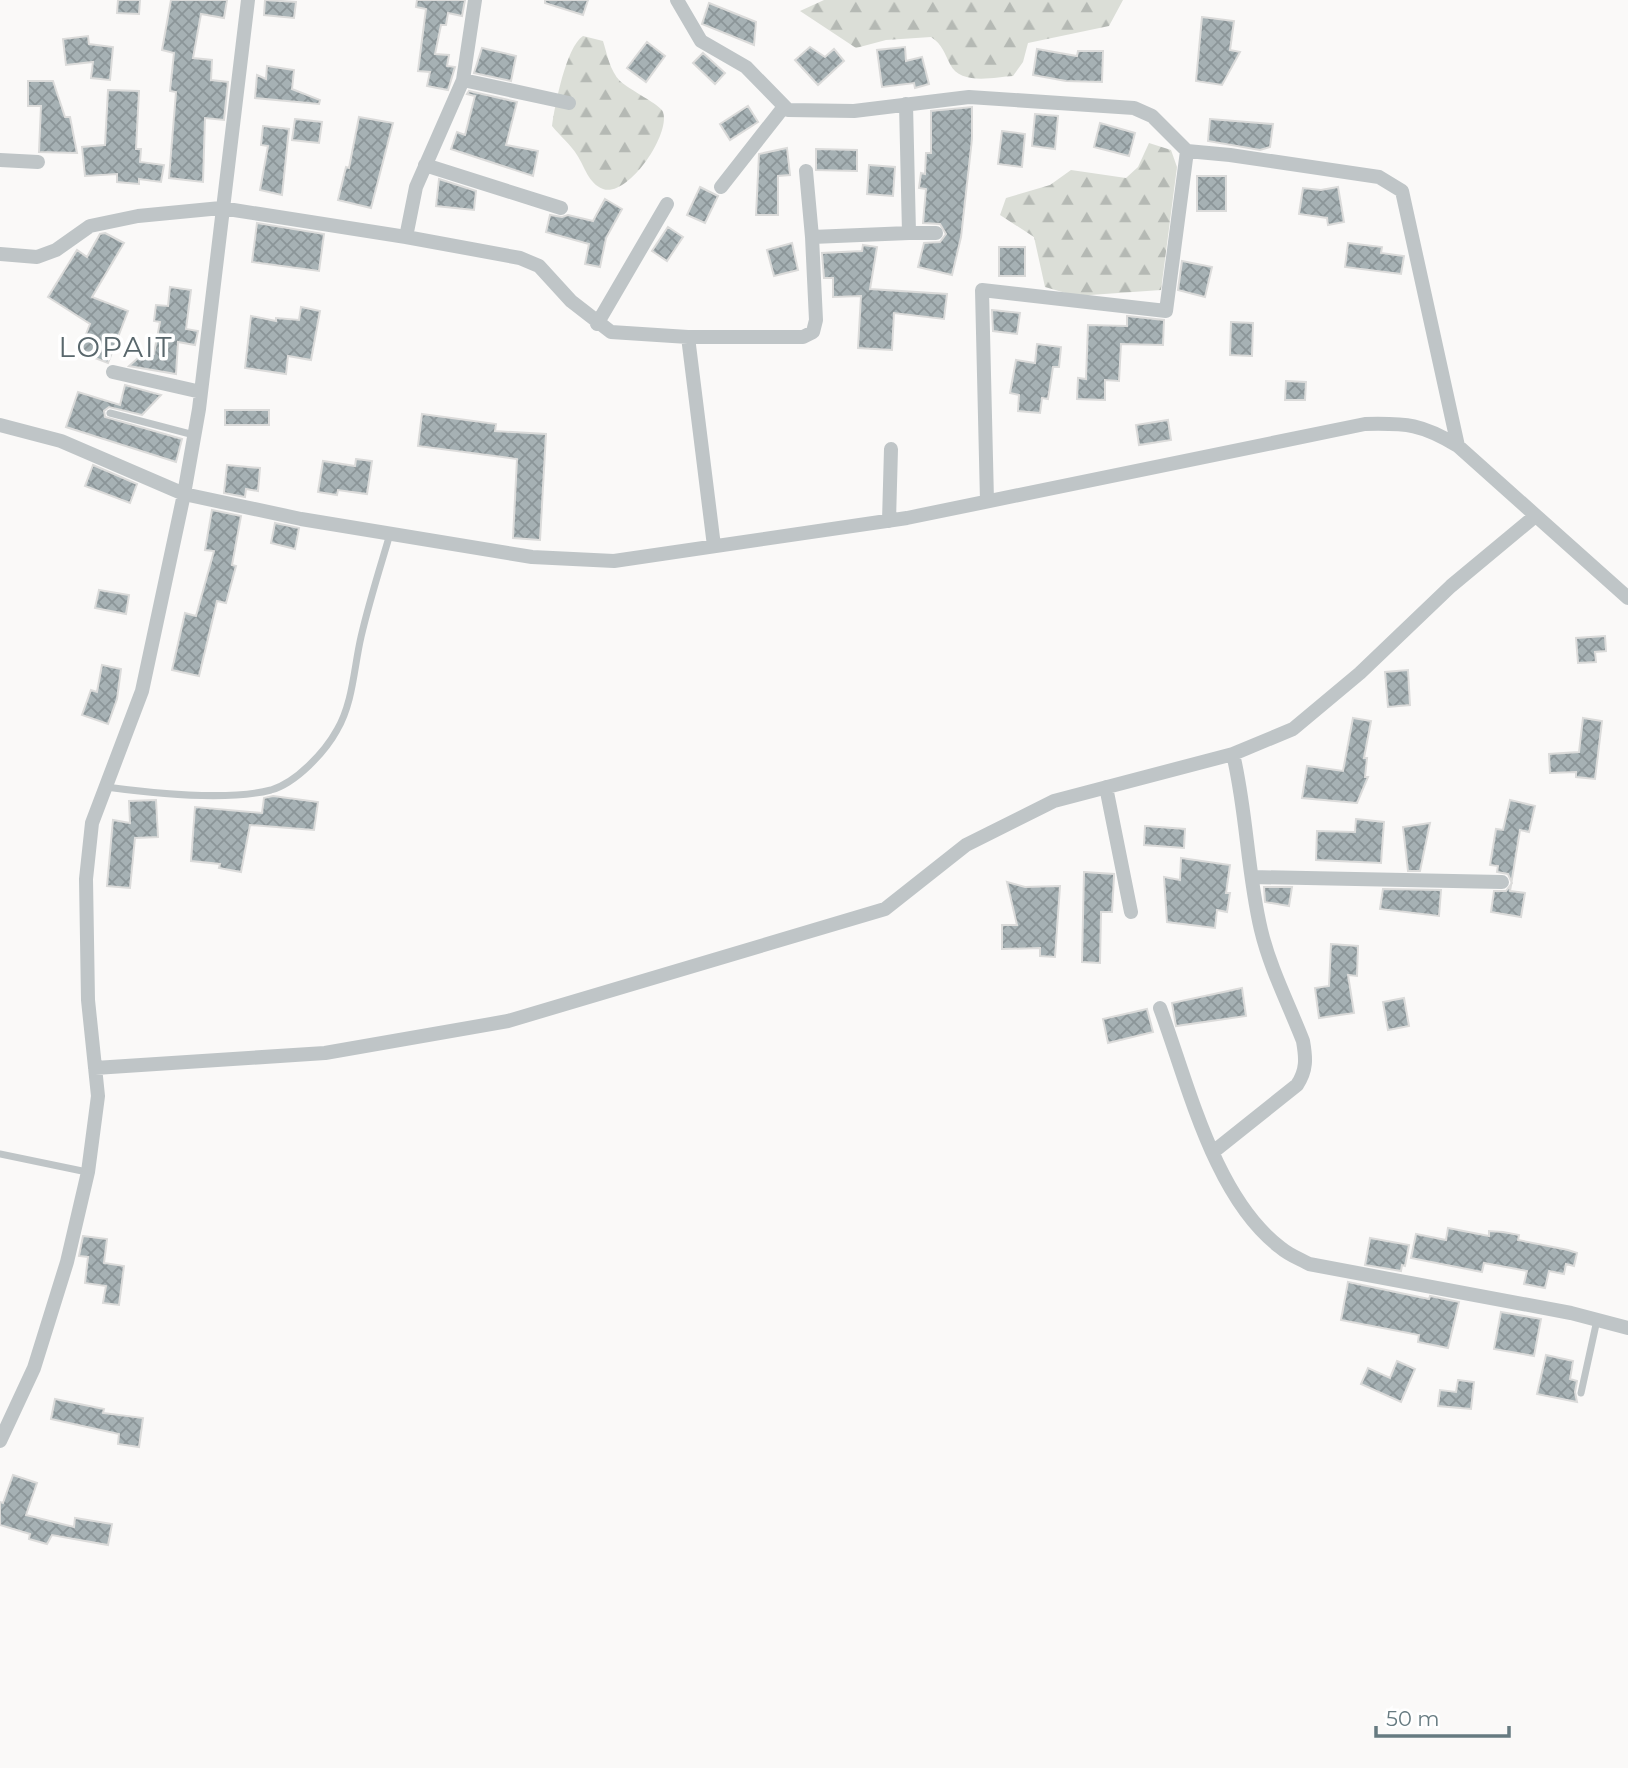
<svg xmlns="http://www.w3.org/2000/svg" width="1628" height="1768" font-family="Montserrat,sans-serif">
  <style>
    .forest { fill: url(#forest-firs) }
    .building { fill: url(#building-cross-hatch); stroke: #dbdbda; stroke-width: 2 }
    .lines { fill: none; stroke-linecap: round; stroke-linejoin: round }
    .service { stroke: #bfc5c7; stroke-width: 7 }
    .minor { stroke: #bfc5c7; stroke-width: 14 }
    .labels { text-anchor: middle; stroke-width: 7; stroke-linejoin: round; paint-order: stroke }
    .quarter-label { font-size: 28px; letter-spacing: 2px; fill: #59676c; stroke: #fff }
  </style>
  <defs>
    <pattern id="forest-firs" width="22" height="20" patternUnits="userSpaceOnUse" patternTransform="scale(1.75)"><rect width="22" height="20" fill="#dbded7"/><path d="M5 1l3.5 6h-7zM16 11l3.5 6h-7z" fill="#b5b9b4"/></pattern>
    <pattern id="building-cross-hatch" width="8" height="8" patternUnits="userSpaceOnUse" patternTransform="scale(1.75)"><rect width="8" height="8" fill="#a6b1b4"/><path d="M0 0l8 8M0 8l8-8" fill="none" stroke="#8b9598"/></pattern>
  </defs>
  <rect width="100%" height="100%" fill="#faf9f8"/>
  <path class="forest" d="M824 0H1123L1109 26 1028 43 1023 62 1013 76C995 77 960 86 950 64 944 53 943 45 931 37L886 40 856 48 800 11Z
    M583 36 603 41C607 54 610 71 620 81 628 89 661 105 663 112 671 134 628 198 603 189 588 183 585 167 577 155 571 145 560 136 552 126 555 105 566 47 583 36Z
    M1149 143 1171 150 1177 167 1161 290 1076 296 1045 287 1034 237 1000 215 1006 198 1050 185 1071 170 1126 178 1138 167Z"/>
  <path class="building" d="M118 0H140L139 14 117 13Z
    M171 0H227L224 18 201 14 193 58 212 60 211 80 228 82 224 120 205 118 203 182 169 178 176 92 170 91 174 53 162 50Z
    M265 0 296 2 294 18 264 15Z
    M417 0H465L462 16 448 13 446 25H441L435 54 449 55 447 66 455 67 448 90 427 86 430 72 418 71 426 9 416 7Z
    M545 0H588L583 15 545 3Z
    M709 3 756 22 754 45 702 24Z
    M1202 17 1234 21 1230 50 1240 52 1222 85 1196 81Z
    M88 36 89 44 113 47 110 80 91 78 93 62 66 65 63 39Z
    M647 42 665 56 646 82 627 68Z
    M810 47 825 57 834 49 844 61 818 85 795 60Z
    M905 47 906 61 922 57 929 84 915 88 914 83 882 87 877 50Z
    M482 48 516 56 511 81 474 73Z
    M1037 49 1077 56 1078 51H1103L1102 82 1066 81 1033 75Z
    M703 53 725 73 715 84 693 63Z
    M267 66 294 70 292 89 320 100 319 104 255 98 257 75 266 79Z
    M28 81H53L65 117H70L77 153 39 152 41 106H28Z
    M108 90 139 91 136 149H141L140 162 164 165 161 182 139 179V184L117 182V174L85 176 82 147 105 145Z
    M469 91 517 102 506 145 538 151 533 176 451 149 457 132 465 135 475 96 467 94Z
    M748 106 758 122 730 140 720 124Z
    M972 107V139L961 237 952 275 918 267 924 243 940 242 946 234 940 224 923 223 926 189 919 188 921 173 925 174 926 153H931V111Z
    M1035 114 1058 116 1055 149 1032 146Z
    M359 117 393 123 371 208 338 200 346 167 349 168Z
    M295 119 322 122 319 143 292 140Z
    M1210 119 1273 124 1270 147 1260 150 1208 141Z
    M1100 123 1135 133 1129 156 1094 147Z
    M263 126 289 129 282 195 260 190 268 146 261 145Z
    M1002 131 1025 134 1022 167 998 164Z
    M787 148 790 175 778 176V215H756L759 154Z
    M816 149 857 150V171L816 170Z
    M869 165 895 167 893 196 867 194Z
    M1197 176H1226V211H1197Z
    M439 179 476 191 474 210 436 206Z
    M700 187 718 196 705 223 687 215Z
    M1338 187 1344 222 1328 225 1327 218 1299 214 1303 188 1321 190Z
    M605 199 622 209 606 238 600 267 585 264 589 244 546 232 550 215 562 217 568 215 593 221Z
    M257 223 324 234 319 271 252 262Z
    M668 227 683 237 667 261 652 251Z
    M105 233 124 243 92 297 128 311 108 363 79 352 90 324 48 297 77 250 87 257 100 234Z
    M792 243 798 270 774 276 767 250Z
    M1348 243 1382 247 1381 253 1404 256 1401 274 1345 267Z
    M863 245 877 247 870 289 947 294 944 319 894 313 892 350 858 348 861 296 833 297V278H824L822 253 862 251Z
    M999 247H1025V276H999Z
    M1182 261 1212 267 1205 297 1178 290Z
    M170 287 191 290 186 329 198 331 195 345 178 342 176 374 129 366 146 351 154 354 160 322 154 321 156 305 168 306Z
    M301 307 320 311 311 360 288 356 286 374 245 368 251 316 276 321V318L299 320Z
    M992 310 1020 313 1017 334 993 331Z
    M1127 316 1164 320 1163 345 1121 344 1119 381 1105 380V400L1077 399 1078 378 1086 379 1088 325 1127 326Z
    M1231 322 1253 323 1252 356 1230 355Z
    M1037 344 1061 347 1059 367H1053L1048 399 1042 398 1040 413 1018 411 1019 395 1010 393 1016 360 1035 363Z
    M1286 381 1306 382 1305 400H1285Z
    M125 385 161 395 142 415 109 407 104 411 105 417 182 439 176 462 66 427 78 392 120 405Z
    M225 410H269V425H225Z
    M422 414 496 424 495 431 546 434 540 540 513 538 517 459 418 446Z
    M1168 420 1171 440 1139 445 1136 425Z
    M356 459 372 461 367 494 338 490 337 495 318 492 323 461 355 466Z
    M93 465 137 484 130 503 85 486Z
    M227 465 260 468 258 491 246 489 245 497 224 493Z
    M212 510 241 516 232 565 236 566 226 603 217 601 199 676 172 670 185 613 196 616 214 551 205 550Z
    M275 523 299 528 295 549 271 543Z
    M99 590 129 595 126 614 95 608Z
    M1605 636 1606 651 1595 652 1596 662 1578 663 1576 638Z
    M102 665 121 669 117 699 108 724 82 715 91 690 97 692Z
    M1408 670 1410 705 1388 707 1385 672Z
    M1353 718 1371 721 1364 758H1367L1365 777H1368L1357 803 1302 798 1307 766 1343 771Z
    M1583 718 1602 721 1595 779 1576 777V772L1550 773 1549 754 1579 752Z
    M273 796 318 802 314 830 250 825 241 872 219 868 220 864 191 861 195 807 262 813 264 798Z
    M156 800 158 837 135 838 130 888 107 886 113 820 130 823 129 801Z
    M1510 800 1535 806 1529 832 1520 830 1510 891 1525 893 1521 917 1491 912 1494 891H1506L1512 883 1508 874 1497 872 1498 866 1490 865 1496 829 1503 830Z
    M1356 819 1384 822 1381 863 1316 860 1317 831 1355 832Z
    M1430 823 1420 871H1408L1403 827Z
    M1145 826 1185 829 1184 848 1144 845Z
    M1181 858 1230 865 1226 893H1230L1227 912 1217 910 1215 928 1167 922 1164 877 1180 880Z
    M1084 872 1114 874V877L1112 912H1101L1100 963 1082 962Z
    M1007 882 1025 887 1060 886 1055 957 1040 956V948L1002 949V925H1017Z
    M1264 887H1292L1289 906 1265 902Z
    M1383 889 1441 890 1439 916 1380 909Z
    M1331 944 1358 946 1357 976 1348 975 1354 1013 1319 1018 1315 988 1329 986Z
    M1242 988 1246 1016 1176 1026 1172 1003Z
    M1404 998 1409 1026 1388 1030 1383 1002Z
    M1147 1009 1153 1032 1108 1043 1103 1019Z
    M1448 1228 1489 1236V1231L1503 1232 1519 1235 1518 1240 1568 1250 1577 1253 1574 1266 1566 1264 1564 1274 1549 1271 1545 1288 1524 1284 1527 1271 1484 1263 1482 1272 1411 1258 1416 1234 1446 1240Z
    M83 1236 107 1239 104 1263 124 1266 119 1305 103 1303 106 1286 85 1283 88 1257 79 1256Z
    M1370 1238 1409 1245 1405 1266 1402 1265 1401 1271 1365 1265Z
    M1348 1282 1429 1299 1430 1296 1459 1302 1448 1348 1418 1342 1419 1335 1341 1320Z
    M1501 1312 1541 1319 1534 1356 1494 1349Z
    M1546 1355 1573 1361 1570 1379 1577 1381 1575 1392 1577 1402 1537 1394Z
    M1397 1361 1415 1369 1401 1402 1361 1384 1368 1368 1390 1378Z
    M1458 1380 1474 1382 1471 1409 1438 1406 1440 1390 1456 1392Z
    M55 1399 104 1409 103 1413 143 1418 139 1447 118 1444 119 1434 51 1419Z
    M13 1475 37 1483 26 1515 74 1527 75 1518 112 1524 108 1545 52 1535 47 1544 29 1539 30 1534 0 1525V1502L3 1503Z"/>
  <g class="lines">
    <path class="service" d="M110 413 194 435
      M106 787C150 793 228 801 271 790 296 783 325 752 337 730 353 703 354 667 361 637 369 602 380 568 390 534
      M0 1154 87 1172
      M1581 1393 1597 1320"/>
    <path class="minor" d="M677 0 701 41 746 67 788 110 854 111 969 97 1134 108 1152 116 1187 151 1230 155 1379 177 1402 191 1458 446
      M463 80 569 103
      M0 160 38 162
      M425 165 561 208
      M806 171 812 237
      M721 187 783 108
      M909 233H936
      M406 237 520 258 539 266 571 301 611 332 688 337H803L813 332 816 320 812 237 909 233 906 104
      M0 254 37 257 56 250 90 226 138 216 221 208 406 237 416 187 463 80 475 0
      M597 324 667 204
      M688 337 714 546
      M113 372 201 392
      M0 425 61 441 184 494 301 519 532 557 614 561 907 518 1365 424C1407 423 1422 424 1458 446L1628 598
      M987 501 982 290 1166 311 1187 151
      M889 521 891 449
      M1106 787 1131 912
      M1252 877 1502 882
      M1160 1008C1188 1083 1214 1198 1281 1248 1289 1255 1300 1259 1309 1264L1571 1313 1628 1328
      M95 1068 325 1053 508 1021 885 909 966 845 1054 801 1233 754 1293 729 1360 673 1451 586 1534 517
      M1213 1152 1297 1085C1307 1070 1306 1058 1303 1041 1289 1005 1270 968 1261 930 1247 871 1247 813 1233 754
      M0 1441 34 1368 67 1262 88 1172 98 1096 88 1000 86 879 92 823 142 691 184 494 199 409 248 0"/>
  </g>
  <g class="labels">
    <g class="quarter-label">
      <text x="116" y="357">LOPAIT</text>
    </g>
  </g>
  <path d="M1376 1726v10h133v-10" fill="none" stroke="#667a80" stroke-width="3.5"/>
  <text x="1386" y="1726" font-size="21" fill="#667a80" stroke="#ffffff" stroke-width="5" paint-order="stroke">50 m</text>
</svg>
